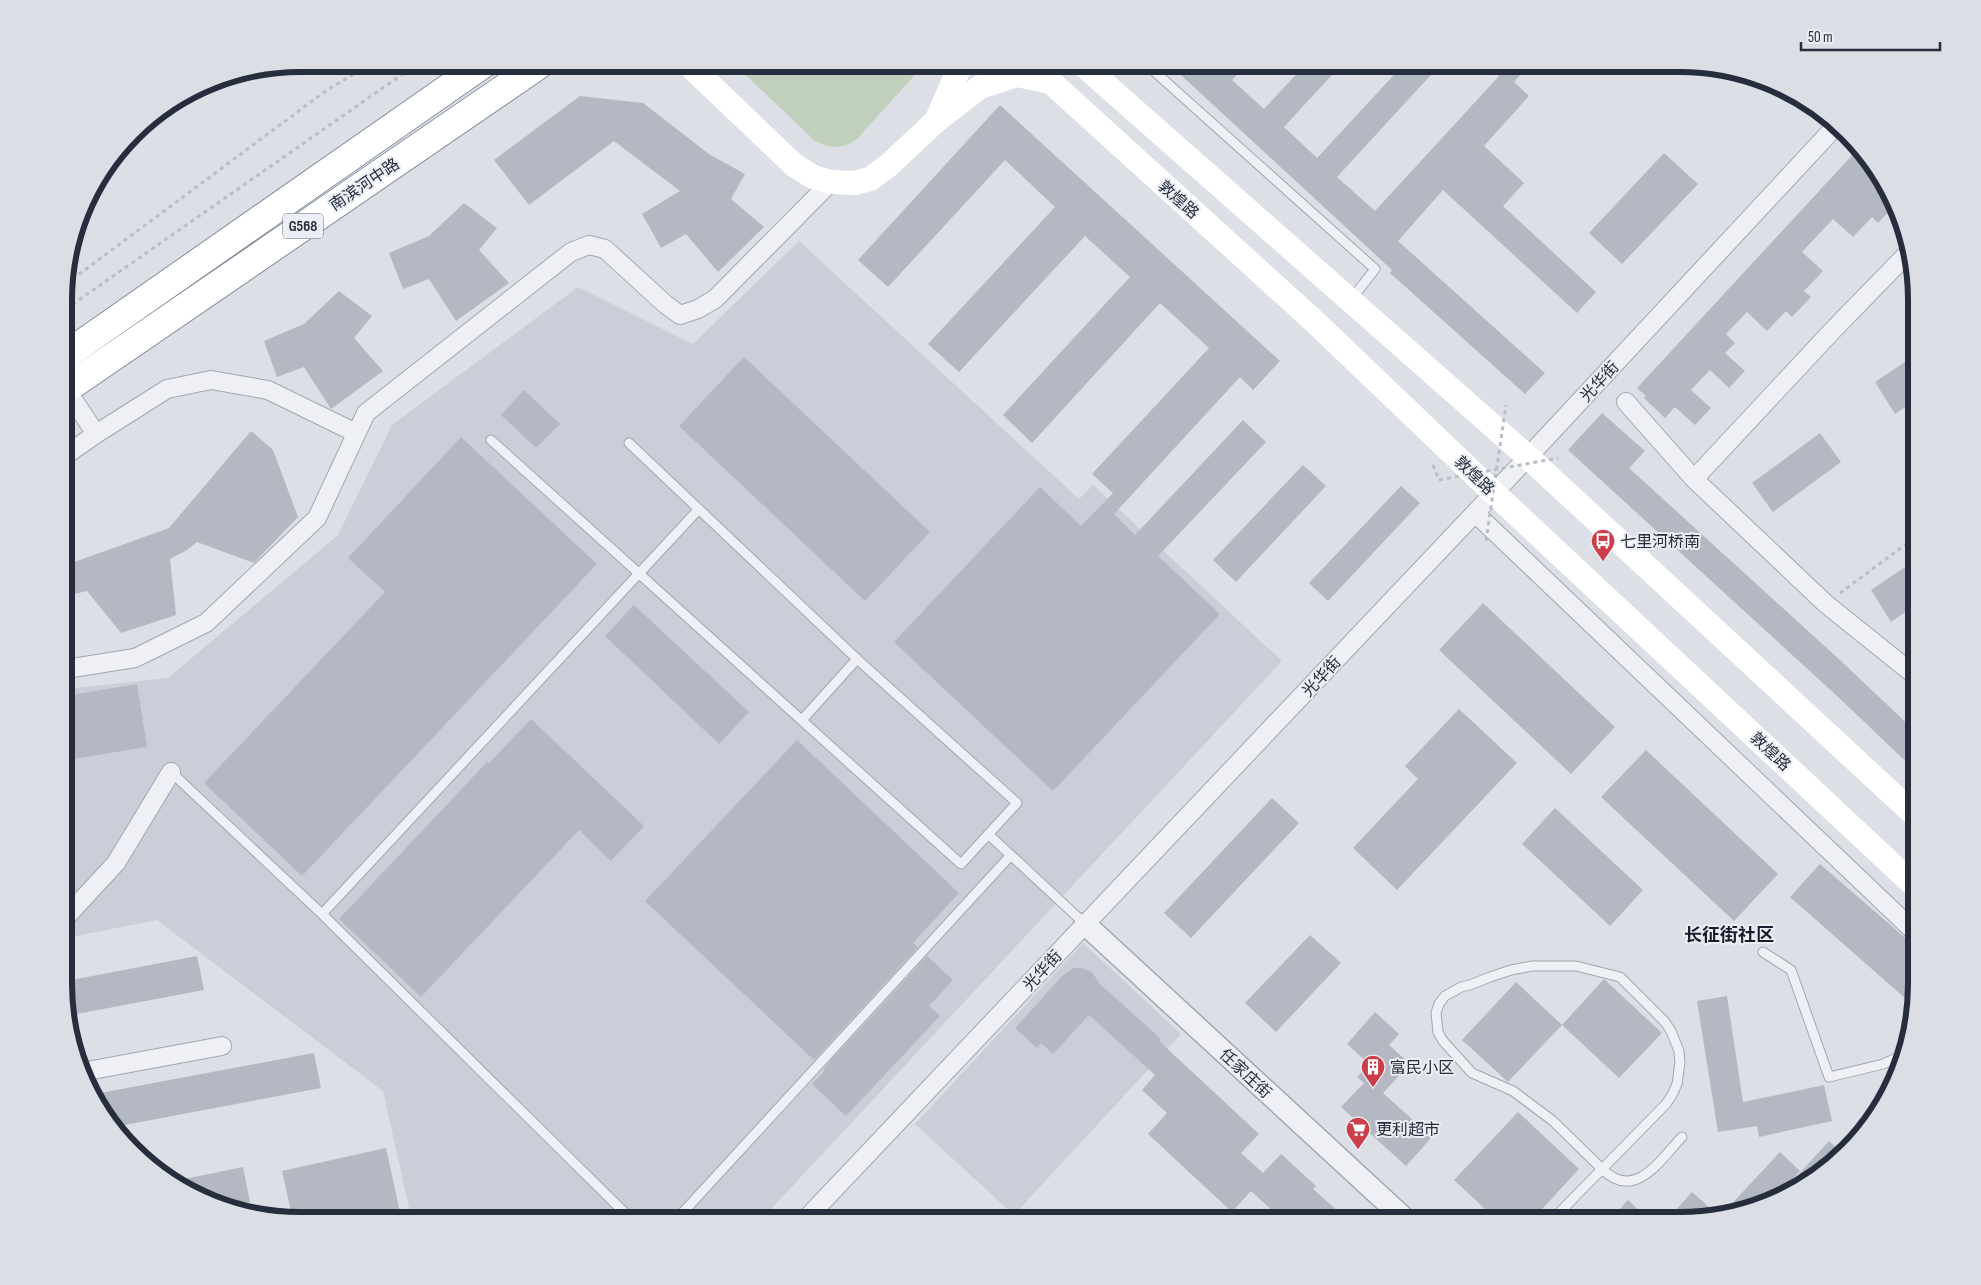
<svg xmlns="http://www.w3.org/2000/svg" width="1981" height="1285" font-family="'Sofia Sans Condensed','Noto Sans SC',sans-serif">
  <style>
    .built { fill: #caced8 }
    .green { fill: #c1d0bd }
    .building { fill: #b3b8c3 }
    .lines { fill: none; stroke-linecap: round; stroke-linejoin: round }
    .service-casing { stroke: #a2a6b0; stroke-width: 11 }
    .minor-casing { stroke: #a2a6b0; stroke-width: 20 }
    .tertiary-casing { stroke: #a2a6b0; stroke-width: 24 }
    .trunk-casing { stroke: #838c9d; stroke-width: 30 }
    .path { stroke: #bbbdc5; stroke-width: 3; stroke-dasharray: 4 4; stroke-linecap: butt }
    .service { stroke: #eff0f5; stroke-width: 9 }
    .minor { stroke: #eff0f5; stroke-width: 18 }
    .tertiary { stroke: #eff0f5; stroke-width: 21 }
    .secondary { stroke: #fff; stroke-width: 24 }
    .trunk { stroke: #fff; stroke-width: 28 }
    .path-bridge { stroke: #bbbdc5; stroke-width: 3; stroke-dasharray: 4 4; stroke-linecap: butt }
    .labels { text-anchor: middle; stroke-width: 4; stroke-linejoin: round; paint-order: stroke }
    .shield { fill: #ebeef4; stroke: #616774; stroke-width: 1 }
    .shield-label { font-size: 15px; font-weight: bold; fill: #262d3d }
    .street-label { font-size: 16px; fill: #262d3d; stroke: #ebeef4 }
    .poi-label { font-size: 16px; fill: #262d3d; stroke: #ebeef4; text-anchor: start }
    .neighbourhood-label { font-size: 18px; font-weight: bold; fill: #181e2d; stroke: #ebeef4 }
    .rim { fill: none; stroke: #262d3d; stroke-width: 6 }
  </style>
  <rect width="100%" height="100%" fill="#dcdfe6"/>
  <path class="built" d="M799 241 1079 499 1093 485 1282 661 760 1221H412L383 1091 157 920 66 938V689L168 678 338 535 392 425 578 287 693 344Z
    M1083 943 1181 1034 1014 1215 915 1124Z"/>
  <path class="green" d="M734 64H925L856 140C841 149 830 149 815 141Z"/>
  <path class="building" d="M1169 64H1247L1232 80 1264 109 1306 64H1342L1284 127 1317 158 1404 64H1441L1337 177 1375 211 1499 76 1485 64H1530L1514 82 1529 96 1484 146 1524 183 1503 206 1596 292 1577 313 1443 190 1398 241 1545 373 1525 394 1390 273 1392 270Z
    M580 96 643 103 709 154 745 174 731 199 764 227 718 272 686 234 661 248 642 214 680 191 614 141 529 205 494 160Z
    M1000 105 1280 361 1253 390 1240 377 1114 514 1135 535 1243 420 1266 442 1158 556 1220 614 1053 791 894 642 1040 487 1081 526 1113 493 1092 474 1209 348 1160 303 1032 443 1003 415 1130 277 1085 236 959 372 928 344 1055 207 1005 160 888 287 858 260Z
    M1856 151 1886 182 1893 207 1878 223 1872 217 1853 237 1833 219 1802 252 1823 271 1804 291 1811 297 1792 317 1786 311 1767 331 1747 312 1726 334 1735 343 1725 353 1745 371 1729 388 1710 370 1691 390 1711 408 1695 425 1675 407 1665 418 1644 398 1646 396 1637 388Z
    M1664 153 1698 184 1622 264 1589 233Z
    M464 203 497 228 479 250 509 283 456 321 429 279 403 289 389 253 429 236Z
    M339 291 372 316 354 338 383 371 331 409 304 367 277 377 264 341 304 324Z
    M1917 354V399L1895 414 1875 382Z
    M744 357 930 532 865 601 679 426Z
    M524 390 560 424 536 448 501 415Z
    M1602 413 1645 451 1629 468 1841 661 1917 733V772L1836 695 1568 450Z
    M251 431 273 450 298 517 254 563 197 542 187 550 170 559 176 615 121 633 87 591 70 595 66 586V565L169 528Z
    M1820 433 1841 462 1773 512 1752 483Z
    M461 437 597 564 302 876 204 783 385 592 348 558Z
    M1303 465 1326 486 1236 582 1213 560Z
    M1401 486 1420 503 1328 601 1309 583Z
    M1917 559V604L1891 622 1871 590Z
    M1483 603 1615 727 1571 774 1439 650Z
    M634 605 749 712 719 744 605 636Z
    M137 684 147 747 66 760V696Z
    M1459 709 1517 763 1397 890 1353 848 1418 779 1405 766Z
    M531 719 644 826 611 861 579 830 421 997 339 919 488 761 489 763Z
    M797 740 959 893 913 943 918 947 814 1060 645 901Z
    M1646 750 1778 874 1734 921 1601 797Z
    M1272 798 1299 823 1191 938 1164 913Z
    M1555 808 1643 890 1610 926 1522 844Z
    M1820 864 1917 948 1915 1007 1790 897Z
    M1310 935 1341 963 1276 1032 1245 1003Z
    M197 956 204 990 66 1016V981Z
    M927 956 953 980 929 1006 940 1016 846 1116 812 1084 825 1070 823 1069Z
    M1074 968H1081L1092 972 1099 983 1161 1039 1159 1041 1259 1134 1241 1153 1263 1173 1281 1154 1316 1186 1313 1189 1349 1221H1267L1275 1213 1251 1191 1232 1212 1148 1134 1167 1113 1142 1090 1155 1075 1089 1015 1053 1054 1041 1043 1037 1048 1015 1028 1064 974Z
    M1604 979 1662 1033 1619 1078 1562 1025Z
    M1516 982 1562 1025 1508 1082 1462 1040Z
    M1727 996 1743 1102 1824 1085 1832 1121 1759 1137 1757 1126 1718 1132 1697 1001Z
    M1375 1012 1399 1034 1389 1045 1410 1064 1383 1093 1432 1137 1406 1166 1341 1107 1364 1083 1357 1077 1369 1064 1347 1044Z
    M314 1053 321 1088 114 1127 104 1116 95 1094Z
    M1518 1112 1579 1169 1531 1221H1498L1454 1180Z
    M1829 1141 1840 1151 1807 1182 1799 1174Z
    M386 1148 400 1212 360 1221 293 1220 282 1171Z
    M1780 1152 1800 1171 1776 1197 1724 1212Z
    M243 1167 250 1202 226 1207 170 1182Z
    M1692 1192 1717 1214 1696 1221H1666Z
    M1628 1200 1650 1221H1609Z"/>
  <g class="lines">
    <defs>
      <path id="service" d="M1146 64 1375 269 1351 300
        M491 440 961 864 1017 803 857 659 802 720
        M629 443 857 659
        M171 772 322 914 633 1221
        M988 834 1085 924
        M322 914 699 509
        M1763 952 1791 970 1829 1077 1883 1064 1906 1054
        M675 1221 1011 855
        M1551 1221 1666 1104 1672 1095 1677 1084 1680 1062 1679 1051 1671 1031 1665 1022 1620 977 1576 966H1532L1511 970 1490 977 1470 985 1461 987 1445 996 1439 1004 1436 1013 1438 1032 1443 1041 1472 1073 1513 1091 1553 1121 1602 1169C1635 1202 1660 1160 1682 1137"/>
      <path id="minor" d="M66 389 96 434
        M1626 402 1694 479 1826 604 1917 677
        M66 455 96 434 167 389 211 380 268 390 356 433
        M1694 479 1833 330 1907 254
        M1475 513 1917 934
        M66 669 135 658 206 623 317 518 366 413 571 252 589 245 605 249 665 304 680 315 698 309 715 299 831 182
        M66 917 116 863 171 772
        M87 1071 222 1046
        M804 1221 1528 457 1834 128"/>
      <path id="tertiary" d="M1085 924 1407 1221"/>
      <path id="trunk" d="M66 355 483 64
        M66 389 540 64"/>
    </defs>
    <use href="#service" class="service-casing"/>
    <use href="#minor" class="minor-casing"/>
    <use href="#tertiary" class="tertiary-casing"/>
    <use href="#trunk" class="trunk-casing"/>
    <path class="path" d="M66 284 327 90 371 64
      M66 309 417 64
      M1433 465 1439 480
      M1840 593 1917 536"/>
    <use href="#service" class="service"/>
    <use href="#minor" class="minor"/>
    <use href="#tertiary" class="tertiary"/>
    <path class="secondary" d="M688 64 794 165 813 177 831 182 854 183 870 179 889 165 936 121 980 87 1017 75 1050 82
      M1031 64 1315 322 1494 493 1917 888
      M1082 64 1528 457 1917 817
      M937 119 961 64"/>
    <use href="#trunk" class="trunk"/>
    <path class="path-bridge" d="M1439 480 1558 458
      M1486 541 1506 405"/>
  </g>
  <defs>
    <symbol id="bus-pin" viewBox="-11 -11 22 30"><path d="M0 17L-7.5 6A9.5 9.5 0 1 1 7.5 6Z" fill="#ce3e4a" stroke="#ebeef4"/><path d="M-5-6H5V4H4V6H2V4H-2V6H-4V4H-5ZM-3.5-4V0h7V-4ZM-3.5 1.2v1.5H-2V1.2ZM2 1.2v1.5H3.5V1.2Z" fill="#fff"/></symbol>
    <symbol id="building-pin" viewBox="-11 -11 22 30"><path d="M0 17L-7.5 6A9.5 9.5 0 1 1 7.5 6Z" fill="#ce3e4a" stroke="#ebeef4"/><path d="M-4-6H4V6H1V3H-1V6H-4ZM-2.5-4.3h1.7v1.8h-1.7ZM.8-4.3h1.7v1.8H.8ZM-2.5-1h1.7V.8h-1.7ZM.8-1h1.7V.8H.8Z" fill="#fff"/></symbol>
    <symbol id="supermarket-pin" viewBox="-11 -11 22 30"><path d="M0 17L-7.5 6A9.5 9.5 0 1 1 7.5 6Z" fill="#ce3e4a" stroke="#ebeef4"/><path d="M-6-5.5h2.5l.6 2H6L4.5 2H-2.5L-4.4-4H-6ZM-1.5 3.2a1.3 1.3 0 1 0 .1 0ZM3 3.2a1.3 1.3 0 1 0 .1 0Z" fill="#fff"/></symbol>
  </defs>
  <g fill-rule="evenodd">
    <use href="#bus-pin" x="1589" y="527" width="28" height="38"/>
    <use href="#building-pin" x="1359" y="1053" width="28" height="38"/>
    <use href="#supermarket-pin" x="1344" y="1115" width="28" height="38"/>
  </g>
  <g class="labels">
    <rect class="shield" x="283" y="213.5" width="40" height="25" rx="4"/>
    <g class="shield-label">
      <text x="303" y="231">G568</text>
    </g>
    <g class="street-label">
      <text transform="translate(364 184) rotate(-34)" y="6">南滨河中路</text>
      <text transform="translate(1179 199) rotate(42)" y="6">敦煌路</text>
      <text transform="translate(1599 381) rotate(-47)" y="6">光华街</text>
      <text transform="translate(1475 475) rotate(44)" y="6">敦煌路</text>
      <text transform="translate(1321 676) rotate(-47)" y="6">光华街</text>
      <text transform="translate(1771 751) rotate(43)" y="6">敦煌路</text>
      <text transform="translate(1042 970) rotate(-47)" y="6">光华街</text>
      <text transform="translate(1246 1073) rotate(43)" y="6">任家庄街</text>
    </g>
    <g class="poi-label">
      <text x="1620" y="547">七里河桥南</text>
      <text x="1390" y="1073">富民小区</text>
      <text x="1376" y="1135">更利超市</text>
    </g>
    <g class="neighbourhood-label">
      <text x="1729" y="941">长征街社区</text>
    </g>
  </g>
  <path d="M0 0H1981V1285H0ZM300 72H1680A228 228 0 0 1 1908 300V984A228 228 0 0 1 1680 1212H300A228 228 0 0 1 72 984V300A228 228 0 0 1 300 72Z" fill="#dbdfe5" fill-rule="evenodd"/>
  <path class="rim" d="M300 72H1680A228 228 0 0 1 1908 300V984A228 228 0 0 1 1680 1212H300A228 228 0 0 1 72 984V300A228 228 0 0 1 300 72Z"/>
  <path d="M1801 42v8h139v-8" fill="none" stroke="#262d3d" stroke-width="2.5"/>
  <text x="1808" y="42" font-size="15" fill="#262d3d" stroke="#ebeef4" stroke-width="4" paint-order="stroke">50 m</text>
</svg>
